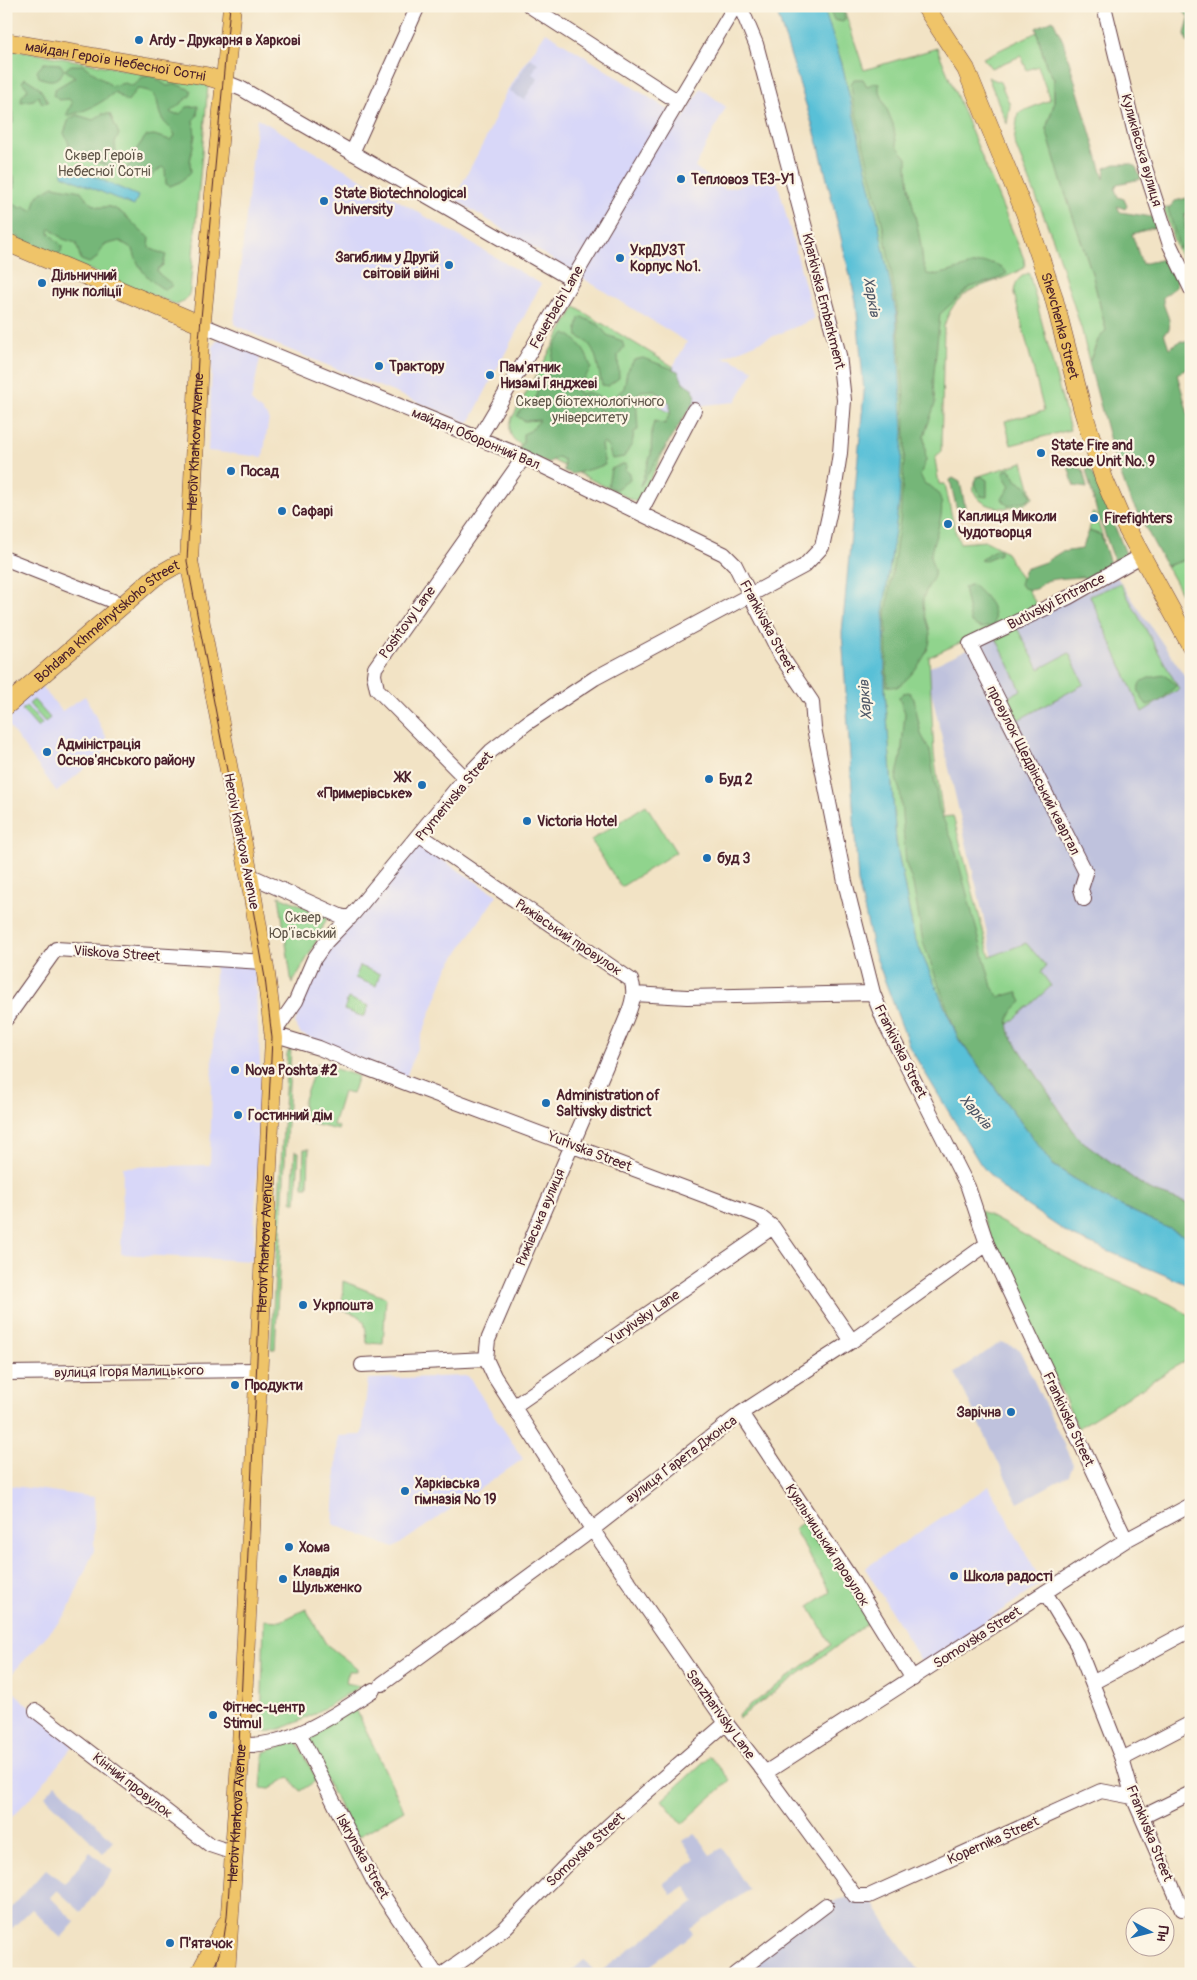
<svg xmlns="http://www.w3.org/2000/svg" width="1197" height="1980" font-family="Pangolin,sans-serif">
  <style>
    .built { fill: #d8d7f8 }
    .industrial { fill: #bfc2dd }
    .green { fill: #90d48d; stroke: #6d7a5c }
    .forest { fill: #74b678; stroke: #5f6a52 }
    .water { fill: #59c0d7; stroke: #527081 }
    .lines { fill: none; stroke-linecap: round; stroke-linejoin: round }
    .minor-casing { stroke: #633c42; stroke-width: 16 }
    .major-casing { stroke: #633c42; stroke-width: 19 }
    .minor { stroke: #fff; stroke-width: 14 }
    .major { stroke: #efc469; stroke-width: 18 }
    .tram { stroke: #4a1f2b; stroke-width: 1 }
    .poi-dot { fill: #1f6fb2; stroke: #fcf5e5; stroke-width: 2 }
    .labels { text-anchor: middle; stroke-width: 4.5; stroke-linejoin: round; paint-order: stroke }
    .poi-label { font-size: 14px; font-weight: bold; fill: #4a1f2b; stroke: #fcf5e5; text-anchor: start }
    .street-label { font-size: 14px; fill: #4a1f2b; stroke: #fcf5e5 }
    .park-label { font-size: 14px; fill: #5f5548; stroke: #fcf5e5 }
    .water-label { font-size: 15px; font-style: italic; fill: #4f5767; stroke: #fcf5e5 }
  </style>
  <rect width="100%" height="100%" fill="#fcf5e5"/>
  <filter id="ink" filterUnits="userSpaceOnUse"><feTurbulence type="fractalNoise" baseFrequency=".02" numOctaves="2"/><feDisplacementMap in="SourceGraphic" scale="10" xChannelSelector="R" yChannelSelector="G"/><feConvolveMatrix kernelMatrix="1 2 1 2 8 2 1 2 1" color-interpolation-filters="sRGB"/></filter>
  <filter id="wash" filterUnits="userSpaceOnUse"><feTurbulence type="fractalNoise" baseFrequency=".0096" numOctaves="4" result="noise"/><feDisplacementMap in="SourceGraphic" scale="20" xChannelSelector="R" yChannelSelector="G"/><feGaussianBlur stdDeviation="1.12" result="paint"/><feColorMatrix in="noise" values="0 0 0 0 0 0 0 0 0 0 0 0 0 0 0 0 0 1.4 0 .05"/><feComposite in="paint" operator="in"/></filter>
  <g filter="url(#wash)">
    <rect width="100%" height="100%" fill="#f2e3c5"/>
    <path class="built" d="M546 32 683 119 701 88 726 107 695 167 725 189 776 177 814 319 722 358 730 359 754 370 735 402 704 405 682 415 666 411 653 402 687 342 454 199 487 136 506 92Z
      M257 118 541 284 469 423 268 341 234 324Z
      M220 339 261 354 251 401 269 418 263 457 208 451 213 348 216 341Z
      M39 684 62 711 85 696 111 746 57 792 6 722V712Z
      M419 845 497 895 447 969 406 1077 301 1034 295 1024 306 989 320 962Z
      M215 964 253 967 255 976 261 1077 253 1261 121 1254 123 1167 210 1165Z
      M468 1376 523 1459 394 1548 333 1524 338 1436 362 1435 368 1379Z
      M6 1485 94 1497V1550L67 1613 9 1677 6 1674Z
      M989 1486 1042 1583 923 1664 865 1568Z
      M6 1685 73 1746 37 1791 6 1823Z"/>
    <path class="industrial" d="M530 58 538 63 532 74 538 78 524 100 509 91Z
      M1117 577 1191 685V1205L1149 1190 1078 1138 1011 1036 926 669Z
      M1001 1342 1019 1349 1073 1464 1069 1475 1018 1503 955 1373Z
      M56 1784 113 1841 103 1853 45 1796Z
      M695 1833 710 1855 722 1848 749 1890 690 1929 693 1934 639 1974H597L695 1902 685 1886 671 1895 664 1883 695 1860 683 1841Z
      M90 1852 113 1871 81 1912 57 1890 50 1897 75 1922 61 1938 32 1909 6 1934V1914L46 1869 65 1884Z
      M855 1896H869L890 1931 922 1974H735L826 1905 837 1900Z
      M584 1960 597 1974H568Z"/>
    <path class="green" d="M823 6H843L864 70 937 48 1024 259 1025 267C990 290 958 280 944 326L941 451 935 459 939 484H945L955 531 960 543 986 541 1005 551 1038 607 929 657 934 754 943 817 953 816 990 957 1026 943 1046 966 1041 972 1051 986 1007 1026 1011 1036 1078 1138 1149 1190 1191 1205V1239L1102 1197 1053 1165 959 1040 914 936 896 842 885 690 884 607 899 503 896 313 877 216 842 64Z
      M1037 32 1046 65 1054 79V104L1046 129 1092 273 1106 330 1098 340 1089 362 1082 331 1053 239 1014 142 1018 113 1050 100 1038 66 1027 70 1021 56 991 68 983 58Z
      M12 49 208 85 190 290C189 297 184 302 177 305L6 236V62Z
      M988 77 1000 82 1010 105 1007 124Z
      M1191 199V213L1185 216 1191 228V279L1175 244 1164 209Z
      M1029 273 1070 430 1011 445 1005 421 1044 411 1014 293C1015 282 1018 277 1029 273Z
      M575 307 674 367 654 402 666 411 682 415 638 503 520 444C509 438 508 429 512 418Z
      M1023 462 1033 498C1011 518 962 506 976 477Z
      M1092 513 1095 514 1104 541 1101 535 1089 531Z
      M1191 558V611L1166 566Z
      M1120 583 1179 689 1142 712 1090 596Z
      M1017 628 1039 669 1069 653 1084 684 1016 721 1005 699 1021 690 995 636Z
      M34 700 50 718 45 722 29 704Z
      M26 706 42 724 38 728 22 710Z
      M646 805 676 852 621 887 591 840Z
      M279 896 328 916 314 946 292 984Z
      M360 966 380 974 376 986 355 978Z
      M348 998 369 1006 364 1017 344 1010Z
      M291 1047 275 1349H271L287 1054Z
      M317 1063 358 1076 352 1094 343 1092 333 1125 339 1127 338 1130 304 1122 303 1102Z
      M304 1149H309L308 1187H303Z
      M295 1151 299 1152 296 1202H292Z
      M979 1210 1079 1265 1170 1304 1191 1316V1357L1078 1428Z
      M343 1281 386 1298 383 1344 367 1343C365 1319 366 1317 342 1310Z
      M806 1520 871 1621 739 1718 738 1715 831 1645 809 1606 830 1592 794 1529Z
      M306 1609 326 1644 357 1668V1671H348L346 1683 360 1686C342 1698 281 1737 261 1731L264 1620 281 1621Z
      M355 1707 404 1810 356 1838 303 1735Z
      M297 1741 317 1780 300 1791 289 1777 270 1789 261 1788 264 1752Z
      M710 1756 730 1780 682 1824 662 1800Z"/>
    <path class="forest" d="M828 6H842L845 18 843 22 834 20Z
      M1175 6H1191V43L1187 42 1185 34 1189 18 1182 9H1176Z
      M1053 20 1063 41 1104 179 1105 168 1115 164H1131L1136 167 1141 179 1117 184 1115 189 1118 197 1124 199 1127 206 1125 209 1117 206 1120 212 1152 217 1156 227 1132 234 1142 264 1164 259C1173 266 1179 275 1176 287L1163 297C1162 309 1172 317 1169 330L1164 333 1169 348 1181 341 1191 342V367L1177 374 1191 424V558L1166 566 1129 497 1113 452 1089 363 1098 340 1106 330 1092 273 1062 184 1046 129 1054 104V79L1046 65 1036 28Z
      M44 63 60 64 64 70C57 82 51 82 39 77L37 71Z
      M71 65H83L112 86 125 83 132 86 138 82 140 78 151 75 167 86 176 84 191 90V95L170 112 173 114H180L187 107 198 106 197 116 193 120 195 135 190 162 191 172 180 182 170 186 166 184 165 169 162 167 150 177 139 175 131 179 126 174 130 158 146 136 154 135 170 140 175 136C173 128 167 127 163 120 153 105 165 91 137 89L127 102 115 92C101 104 84 112 66 116L72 103 69 99 59 100 53 95 55 89 75 77 65 70Z
      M25 78 39 87 48 102 42 103 38 96 34 100 21 102 22 96 28 89 22 82Z
      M854 79H863L867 86 874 83 879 84V90L893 124 897 146 907 158C906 193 921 228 923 264L927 274C952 279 988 247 1007 273L998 279 970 287 940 314 933 382 935 404 924 436 926 460 920 475 925 484C956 495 935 531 931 554 929 561 936 568 934 576 931 583 924 592 923 600 922 616 934 629 929 645 924 661 910 678 897 687L887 686 886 613 900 520 905 445 904 402 897 308 884 231 853 101 851 84Z
      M6 103 12 107 13 123 6 127Z
      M102 114H110L119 134 115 143 117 163 109 166 74 155 64 133 69 119 77 115 93 120Z
      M9 170 14 176 15 187 6 193V171Z
      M53 186 81 191C85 197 91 204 98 207 102 208 106 206 110 207 126 211 136 230 150 238L149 248 166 255 163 265 157 270 159 274 173 285 165 290C147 279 138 269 133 249L120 241 104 245 97 258 89 263 81 260 76 243 63 239 50 228 49 233 62 246 61 253 54 254C41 247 11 240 9 223H6V205L14 204 20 208 24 206 33 211 37 196Z
      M1191 197V211L1185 214C1183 232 1191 249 1191 267L1179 247 1168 209 1175 201Z
      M582 317 599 325 607 335 622 341 624 347 618 355 619 378 608 386 602 385C597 367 598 344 578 337L577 328 579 318Z
      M565 333C578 338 588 355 591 368L577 389 580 394 588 392 602 398 599 412 624 388 627 372 634 360 643 358 678 371 683 382 693 389 696 397 693 404 640 486 651 454 652 428 655 421 665 424 670 413V403L655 390 641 391 636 395 638 430 634 432 632 444 624 457 612 459 608 447 603 442 601 445 605 465 573 474 564 471V460L558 457 548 463 517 451 523 442V434L530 431 540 420 524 421 517 416 521 409 538 405 535 401 538 387 547 380 555 345Z
      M623 464 627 465 625 469 629 473 630 479 615 490 608 485 611 469Z
      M1068 466H1077L1083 470 1087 488 1074 486Z
      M1089 468 1093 473 1126 554V558L1118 563 1115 562 1097 512 1086 470Z
      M1010 469 1017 481 1027 486 1031 495 1028 500 1008 506 1002 499 1010 486 1003 475 1005 470Z
      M981 476 987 480V497L980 496 974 481Z
      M953 478 960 482 965 506 963 512H960L956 506 950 480Z
      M1089 531 1101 535 1112 570 1088 582 1083 577C1079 577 1049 579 1047 581 1037 586 1036 594 1022 587L1020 584 1025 569 1045 562 1061 552 1082 549Z
      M996 549 1000 550V554L983 561 980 560Z
      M972 584C986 597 997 606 994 626L981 628 971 623 964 588Z
      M1166 675 1176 686 1160 701 1147 705C1128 683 1144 677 1166 675Z
      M909 692 914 699 921 734 930 751 939 809 953 842 992 987 999 997 1017 992 1022 1002C1010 1012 1005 1020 1011 1036L1078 1138 1149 1190 1191 1205V1239L1102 1197 1052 1164 958 1038 923 942 913 884 906 864 900 791 896 779 901 757 905 713 899 697 903 693Z"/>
    <path class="water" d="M775 6H823L842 64 877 216 896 313 903 431 899 503 884 607 885 690 896 842 914 936 959 1040 1053 1165 1102 1197 1191 1239V1286L1072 1236 1005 1191 981 1165 910 1048 874 952 858 882 842 633 864 392 856 301 819 146Z
      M66 164 138 196 134 206 62 175Z"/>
  </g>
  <g filter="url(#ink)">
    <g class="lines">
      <defs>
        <path id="minor" d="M530 6 677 101
          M737 6 743 13 756 44 839 355 844 400 840 453 834 492 822 547 804 566 595 678 527 723 491 751 465 778 354 913 326 942 314 959 296 1001 273 1034 319 1048 366 1068 759 1216 773 1227 852 1341
          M1104 6 1138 146 1170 245 1191 289
          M225 82 242 89 571 279
          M352 153 418 6
          M637 171 735 6
          M202 325 524 457 724 554 735 565 781 656 812 702 814 728 845 882 873 993 884 1021 968 1187 987 1244 1126 1540
          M479 438 634 176
          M640 513 694 410
          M6 559 123 605
          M465 778 377 689 374 675 375 668 524 457
          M420 835 631 980C638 996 627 1016 621 1031L488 1340 486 1359 494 1376 592 1529 726 1723 765 1773 855 1896H869L1101 1791 1133 1797
          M249 875 340 916 350 918
          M1084 899 1081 889 1086 873 970 644 1069 597 1141 556
          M634 994 687 997 873 993
          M6 1019 56 949 264 962
          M362 1365 486 1359
          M6 1373 259 1370
          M513 1407 773 1227
          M741 1413 850 1577 913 1679
          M1045 1592 1077 1645 1122 1759 1133 1797 1182 1909 1191 1905
          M1092 1683 1191 1630
          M382 1684 584 1536 741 1413 852 1341 987 1244
          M36 1711 210 1845 234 1853
          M299 1733 374 1882 436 1974
          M241 1745C289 1747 334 1716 373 1690
          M1122 1759 1191 1723
          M765 1773 1126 1540 1191 1505
          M1142 1817 1191 1793
          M443 1974 473 1953 505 1928 569 1862 618 1817 726 1723
          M735 1974 826 1905"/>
        <g id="major">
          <path id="s1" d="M925 6 966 69 1025 213 1053 295 1083 411 1104 479 1120 516 1191 646"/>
          <path id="s2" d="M6 42 206 76 225 82"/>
          <path d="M6 242 202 325"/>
          <path id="s3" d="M6 706 155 577 176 565 189 561"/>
          <path d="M199 1974 226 1924"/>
          <path id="s4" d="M226 1974 241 1745 274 1038 266 974 249 875 189 561 200 341 232 6"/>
        </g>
      </defs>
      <use href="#minor" class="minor-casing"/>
      <use href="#major" class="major-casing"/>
      <use href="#minor" class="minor"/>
      <use href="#major" class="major"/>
      <path class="tram" d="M213 1974 224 1937 227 1917 239 1745 272 1038 265 978 247 875 187 561 199 340 230 6"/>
    </g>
  </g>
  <g class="poi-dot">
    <circle cx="139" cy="40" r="5"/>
    <circle cx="681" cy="179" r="5"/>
    <circle cx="324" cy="201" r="5"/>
    <circle cx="620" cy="258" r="5"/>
    <circle cx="449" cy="265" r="5"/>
    <circle cx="42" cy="283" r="5"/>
    <circle cx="379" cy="366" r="5"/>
    <circle cx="490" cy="375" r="5"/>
    <circle cx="1041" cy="453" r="5"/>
    <circle cx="231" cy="471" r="5"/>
    <circle cx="282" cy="511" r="5"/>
    <circle cx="1094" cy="518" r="5"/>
    <circle cx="948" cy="524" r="5"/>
    <circle cx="47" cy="752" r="5"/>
    <circle cx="709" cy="779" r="5"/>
    <circle cx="422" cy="785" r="5"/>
    <circle cx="527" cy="821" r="5"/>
    <circle cx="707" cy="858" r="5"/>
    <circle cx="235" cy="1070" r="5"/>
    <circle cx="546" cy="1103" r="5"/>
    <circle cx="238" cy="1115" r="5"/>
    <circle cx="303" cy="1305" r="5"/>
    <circle cx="235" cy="1385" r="5"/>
    <circle cx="1011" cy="1412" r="5"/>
    <circle cx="405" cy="1491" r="5"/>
    <circle cx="289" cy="1547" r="5"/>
    <circle cx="954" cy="1576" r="5"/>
    <circle cx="283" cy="1579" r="5"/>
    <circle cx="213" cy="1715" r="5"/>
    <circle cx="170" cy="1943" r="5"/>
  </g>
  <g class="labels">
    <g class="poi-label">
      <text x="149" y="45">Ardy - Друкарня в Харкові</text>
      <text x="691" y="184">Тепловоз ТЕ3-У1</text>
      <text x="334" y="198">State Biotechnological<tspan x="334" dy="16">University</tspan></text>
      <text x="630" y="255">УкрДУЗТ<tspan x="630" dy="16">Корпус №1.</tspan></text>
      <text x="439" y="262" text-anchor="end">Загиблим у Другій<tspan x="439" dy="16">світовій війні</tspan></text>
      <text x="52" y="280">Дільничний<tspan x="52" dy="16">пунк поліції</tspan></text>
      <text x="389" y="371">Трактору</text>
      <text x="500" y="372">Пам'ятник<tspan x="500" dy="16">Низамі Гянджеві</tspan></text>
      <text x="1051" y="450">State Fire and<tspan x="1051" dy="16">Rescue Unit No. 9</tspan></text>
      <text x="241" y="476">Посад</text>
      <text x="292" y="516">Сафарі</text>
      <text x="958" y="521">Каплиця Миколи<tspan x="958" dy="16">Чудотворця</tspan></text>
      <text x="1104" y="523">Firefighters</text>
      <text x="57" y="749">Адміністрація<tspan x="57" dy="16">Основ'янського району</tspan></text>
      <text x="412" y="782" text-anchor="end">ЖК<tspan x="412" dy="16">«Примерівське»</tspan></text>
      <text x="719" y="784">Буд 2</text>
      <text x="537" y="826">Victoria Hotel</text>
      <text x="717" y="863">буд 3</text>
      <text x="245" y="1075">Nova Poshta #2</text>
      <text x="556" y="1100">Administration of<tspan x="556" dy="16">Saltivsky district</tspan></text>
      <text x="248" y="1120">Гостинний дім</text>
      <text x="313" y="1310">Укрпошта</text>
      <text x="245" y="1390">Продукти</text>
      <text x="1001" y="1417" text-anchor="end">Зарічна</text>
      <text x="415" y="1488">Харківська<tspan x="415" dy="16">гімназія № 19</tspan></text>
      <text x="299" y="1552">Хома</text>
      <text x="293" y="1576">Клавдія<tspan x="293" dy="16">Шульженко</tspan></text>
      <text x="964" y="1581">Школа радості</text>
      <text x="223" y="1712">Фітнес-центр<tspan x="223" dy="16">Stimul</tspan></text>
      <text x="180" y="1948">П'ятачок</text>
    </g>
    <g class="street-label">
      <text dy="5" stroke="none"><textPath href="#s2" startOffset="111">майдан Героїв Небесної Сотні</textPath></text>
      <text transform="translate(1142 150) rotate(74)" y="5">Куликівська вулиця</text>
      <text transform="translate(824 301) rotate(76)" y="5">Kharkivska Embarkment</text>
      <text transform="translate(556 307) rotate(-60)" y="5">Feuerbach Lane</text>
      <text dy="5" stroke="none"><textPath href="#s1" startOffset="349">Shevchenka Street</textPath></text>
      <text transform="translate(476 438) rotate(23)" y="5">майдан Оборонний Вал</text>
      <text dy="5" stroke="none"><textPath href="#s4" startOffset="1541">Heroiv Kharkova Avenue</textPath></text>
      <text transform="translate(1056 601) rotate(-27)" y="5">Butivskyi Entrance</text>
      <text transform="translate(407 622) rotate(-54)" y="5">Poshtovy Lane</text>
      <text dy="5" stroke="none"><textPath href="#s3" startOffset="132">Bohdana Khmelnytskoho Street</textPath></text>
      <text transform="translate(768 626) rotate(62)" y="5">Frankivska Street</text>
      <text transform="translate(1034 770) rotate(63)" y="5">провулок Щедрінський квартал</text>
      <text transform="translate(454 796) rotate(-50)" y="5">Prymerivska Street</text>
      <text transform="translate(242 841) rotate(79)" y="5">Heroiv Kharkova Avenue</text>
      <text transform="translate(569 937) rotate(34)" y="5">Рижівський провулок</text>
      <text transform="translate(117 953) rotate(4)" y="5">Viiskova Street</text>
      <text transform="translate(901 1051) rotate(64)" y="5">Frankivska Street</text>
      <text transform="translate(590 1151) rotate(21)" y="5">Yurivska Street</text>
      <text transform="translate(540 1217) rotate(-67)" y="5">Рижівська вулиця</text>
      <text dy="5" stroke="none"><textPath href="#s4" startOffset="731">Heroiv Kharkova Avenue</textPath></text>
      <text transform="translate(643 1317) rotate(-35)" y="5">Yuryivsky Lane</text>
      <text transform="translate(129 1371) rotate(-1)" y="5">вулиця Ігоря Малицького</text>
      <text transform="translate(1069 1419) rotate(65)" y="5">Frankivska Street</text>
      <text transform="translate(681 1459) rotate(-37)" y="5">вулиця Ґарета Джонса</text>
      <text transform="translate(828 1545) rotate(57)" y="5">Куяльницький провулок</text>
      <text transform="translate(977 1637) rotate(-33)" y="5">Somovska Street</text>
      <text transform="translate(721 1714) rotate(54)" y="5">Sanzharivsky Lane</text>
      <text transform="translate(133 1785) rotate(38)" y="5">Кінний провулок</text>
      <text dy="5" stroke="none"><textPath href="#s4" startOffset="161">Heroiv Kharkova Avenue</textPath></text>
      <text transform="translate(1150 1833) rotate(68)" y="5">Frankivska Street</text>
      <text transform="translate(993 1840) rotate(-24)" y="5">Kopernika Street</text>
      <text transform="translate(585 1849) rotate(-43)" y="5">Somovska Street</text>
      <text transform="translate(363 1856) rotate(61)" y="5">Iskrynska Street</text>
    </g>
    <g class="park-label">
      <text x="104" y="160">Сквер Героїв<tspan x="104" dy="16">Небесної Сотні</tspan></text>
      <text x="590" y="406">Сквер біотехнологічного<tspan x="590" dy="16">університету</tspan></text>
      <text x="303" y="922">Сквер<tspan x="303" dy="16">Юр'ївський</tspan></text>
    </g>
    <g class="water-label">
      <text transform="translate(872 297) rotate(80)" y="5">Харків</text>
      <text transform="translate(865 700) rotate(-94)" y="5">Харків</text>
      <text transform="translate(976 1112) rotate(49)" y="5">Харків</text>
    </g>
  </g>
  <rect width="1197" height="1980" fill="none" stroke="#fcf5e5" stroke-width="25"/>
  <g transform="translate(1150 1932) rotate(97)"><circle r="24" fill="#fcf5e5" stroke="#b59f9b"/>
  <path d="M0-4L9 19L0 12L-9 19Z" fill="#1f6fb2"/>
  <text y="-8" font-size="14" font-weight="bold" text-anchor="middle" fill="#4a1f2b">Пн</text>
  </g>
</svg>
